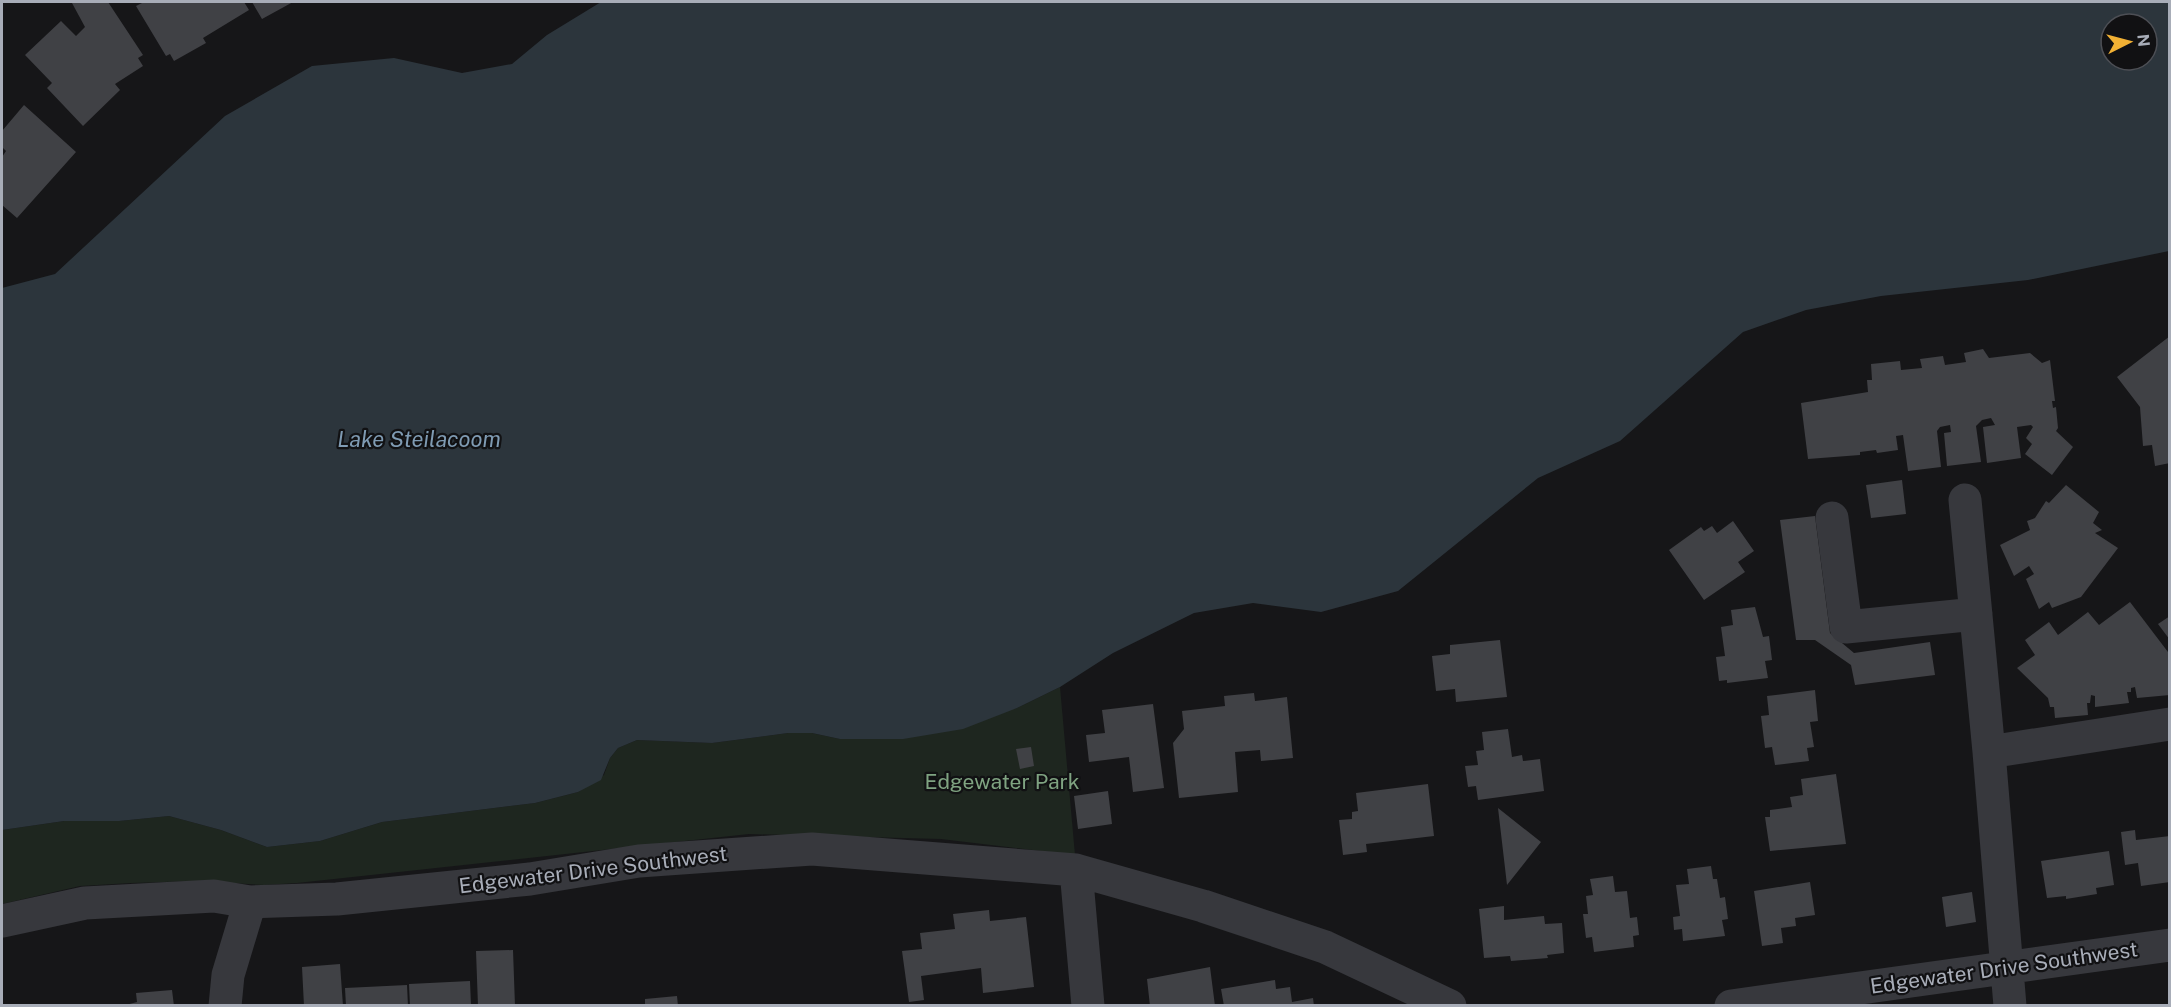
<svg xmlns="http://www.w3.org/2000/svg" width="2171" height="1007" font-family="'Public Sans',sans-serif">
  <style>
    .green { fill: #1e261f }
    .water { fill: #2c353c; fill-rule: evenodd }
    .building { fill: #404145 }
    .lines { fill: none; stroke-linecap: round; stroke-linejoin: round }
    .minor { stroke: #37383d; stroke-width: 33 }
    .labels { text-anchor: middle; stroke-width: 4.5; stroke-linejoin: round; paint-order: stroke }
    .park-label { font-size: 21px; fill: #7fa381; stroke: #111113 }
    .street-label { font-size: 21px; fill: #a8adb8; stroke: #111113 }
    .water-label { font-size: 22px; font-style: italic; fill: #7f9bb3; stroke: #111113 }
  </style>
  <rect width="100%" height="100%" fill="#161618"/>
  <path class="green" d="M1060 687 1075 855 941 839 749 834 297 883 264 885 198 881 131 883 80 886 2 904V830L64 821H119L169 816 221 830 267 847 320 841 382 822 535 803 578 792 604 775 610 758 618 748 637 740 712 743 788 733H812L840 739 1017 708Z"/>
  <path class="water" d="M601 2H2169V251L2028 280 1881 296 1806 310 1743 332 1620 441 1538 478 1398 591 1321 612 1253 603 1194 613 1113 653 1060 687 1017 708 963 729 903 739H840L812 733H788L712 743 637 740 618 748 610 758 601 780 578 792 535 803 382 822 320 841 267 847 221 830 169 816 119 821H64L2 830V288L55 274 225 116 312 66 394 58 462 73 512 64 547 35ZM2111 24H2147V60H2111Z"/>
  <path class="building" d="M75 2H108L143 55 138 58 143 66 115 84 120 90 83 126 47 88 52 83 25 55 61 21 76 36 85 27 72 3Z
    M144 2H244L249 10 203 38 206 43 174 61 170 54 166 56 136 6Z
    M252 2H293L262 19Z
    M24 105 76 152 17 218 2 205V157L6 151 2 147V131Z
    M2170 336V463L2155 466 2152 445 2143 446 2140 407 2117 377Z
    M1983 349 1989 358 2030 353 2042 363 2050 360 2055 401H2052L2053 408 2056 407 2058 428 2056 431 2073 447 2052 475 2025 454 2032 444 2026 438 2033 427 2031 425 2017 427 2021 458 1987 463 1983 427 1995 425 1991 418 1982 420 1976 426 1981 462 1947 466 1944 433 1951 432 1950 425 1940 427 1937 431 1941 467 1908 471 1903 435 1896 436 1898 450 1877 453 1876 450 1860 452V455L1808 459 1801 403 1868 392 1867 380H1872L1871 364 1900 361 1901 370 1922 368 1920 359 1943 356 1945 365 1966 362 1964 353Z
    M1902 480 1906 514 1871 518 1866 485Z
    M2066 485 2099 512 2093 523 2102 530 2095 533 2118 548 2081 597 2052 608 2049 602 2039 609 2026 579 2034 574 2029 566 2014 576 2000 545 2030 530 2027 521 2035 518 2046 501 2049 503Z
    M1815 516 1830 633 1854 653 1930 642 1935 675 1855 685 1851 665 1815 640H1796L1780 520Z
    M1733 521 1754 551 1738 562 1745 572 1704 600 1669 550 1701 527 1704 531 1712 526 1717 533Z
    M2130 602 2168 652 2170 695 2137 698 2135 687 2131 688V692H2127L2129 703 2095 707V696L2091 695 2090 703H2087L2088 715 2055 718 2054 707H2050L2048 698 2017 668 2035 655 2025 640 2049 622 2058 635 2088 612 2099 625Z
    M1755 607 1763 637 1769 636 1772 660 1765 661 1768 678 1727 683V680L1719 681 1716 657 1725 656 1721 627 1733 625 1731 610Z
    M2170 616V640L2158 624Z
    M1500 640 1507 697 1456 702 1455 689 1436 691 1432 656 1450 654V645Z
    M1815 690 1818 721 1810 722 1814 747 1807 748 1809 761 1775 765 1772 747 1765 748 1761 716 1769 715 1767 696Z
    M1254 693 1255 701 1287 697 1293 758 1261 761 1260 750 1235 752 1238 792 1179 798 1173 743 1184 729 1182 711 1225 706 1224 696Z
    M1153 704 1164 788 1133 792 1129 757 1089 762 1086 735 1105 733 1102 710Z
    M1508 729 1512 757 1522 755 1523 761 1540 759 1544 791 1478 800 1476 786 1468 787 1465 766 1478 765 1476 751 1484 750 1482 732Z
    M1031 747 1034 766 1020 769 1016 749Z
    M1836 774 1846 844 1770 851 1765 817H1770V810L1792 807 1790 797 1803 795 1801 779Z
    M1428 784 1434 836 1366 844 1367 852 1343 855 1339 820 1352 819V812L1358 811 1356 793Z
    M1108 791 1112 824 1078 829 1074 796Z
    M1498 808 1541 842 1507 885Z
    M2135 830 2136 840 2170 836V882L2141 886 2138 863 2125 865 2121 832Z
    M2109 851 2114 885 2096 888 2097 894 2066 899V896L2047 898 2041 861Z
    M1711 866 1713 879H1717L1720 898 1725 897 1728 919 1722 920 1725 936 1683 941 1682 929 1674 930 1673 917 1680 916 1676 885 1689 884 1687 869Z
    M1613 876 1615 892 1627 891 1630 918 1637 917 1639 935 1633 936 1634 947 1594 952 1592 937 1586 938 1583 914H1588L1586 896 1593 895 1590 879Z
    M1810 882 1815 915 1795 918 1796 926 1781 928 1783 943 1762 946 1754 891Z
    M1972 892 1976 922 1946 927 1942 897Z
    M1504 906V920L1544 916 1545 924 1562 923 1564 953 1547 955 1548 958 1511 961 1510 956 1484 958 1479 909Z
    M989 910 990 921 1026 917 1034 987 983 993 981 968 921 976 924 1000 909 1002 902 951 922 949 920 933 955 929 953 914Z
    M513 950 515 1006H478L476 951Z
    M340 964 343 1006H304L302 967Z
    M1210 967 1215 1006H1150L1147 979Z
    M1275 980 1276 989 1290 987 1292 1002 1313 998 1314 1006H1224L1221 989Z
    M470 981 471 1006H410L409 984Z
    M407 985 408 1006H346L345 988Z
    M172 990 174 1006H122L137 1002 136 993Z
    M677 996 678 1006H645V999Z"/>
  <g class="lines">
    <path class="minor" d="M1965 500 1989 752 2170 724
      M1832 518 1846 627 1976 614
      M1989 752 2010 1006
      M1076 870 1088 1006
      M2 921 85 903 214 896 250 902 337 899 530 879 639 861 812 849 1076 870 1203 906 1325 947 1450 1006
      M225 1006 228 975 250 902
      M1731 1006 2170 945"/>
  </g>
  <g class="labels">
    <g class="park-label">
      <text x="1002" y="789">Edgewater Park</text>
    </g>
    <g class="street-label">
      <text transform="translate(593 870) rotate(-7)" y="7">Edgewater Drive Southwest</text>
      <text transform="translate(2004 968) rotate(-8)" y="7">Edgewater Drive Southwest</text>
    </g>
    <g class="water-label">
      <text x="419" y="447">Lake Steilacoom</text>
    </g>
  </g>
  <rect width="2171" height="1007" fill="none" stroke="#a8adb8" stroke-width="6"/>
  <g transform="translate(2129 42) rotate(84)"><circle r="28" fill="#111113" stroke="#4d4f55" stroke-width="1.5"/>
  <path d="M0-4.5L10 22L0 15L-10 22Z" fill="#f2b134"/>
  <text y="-9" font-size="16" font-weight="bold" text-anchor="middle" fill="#a8adb8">N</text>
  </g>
</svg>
